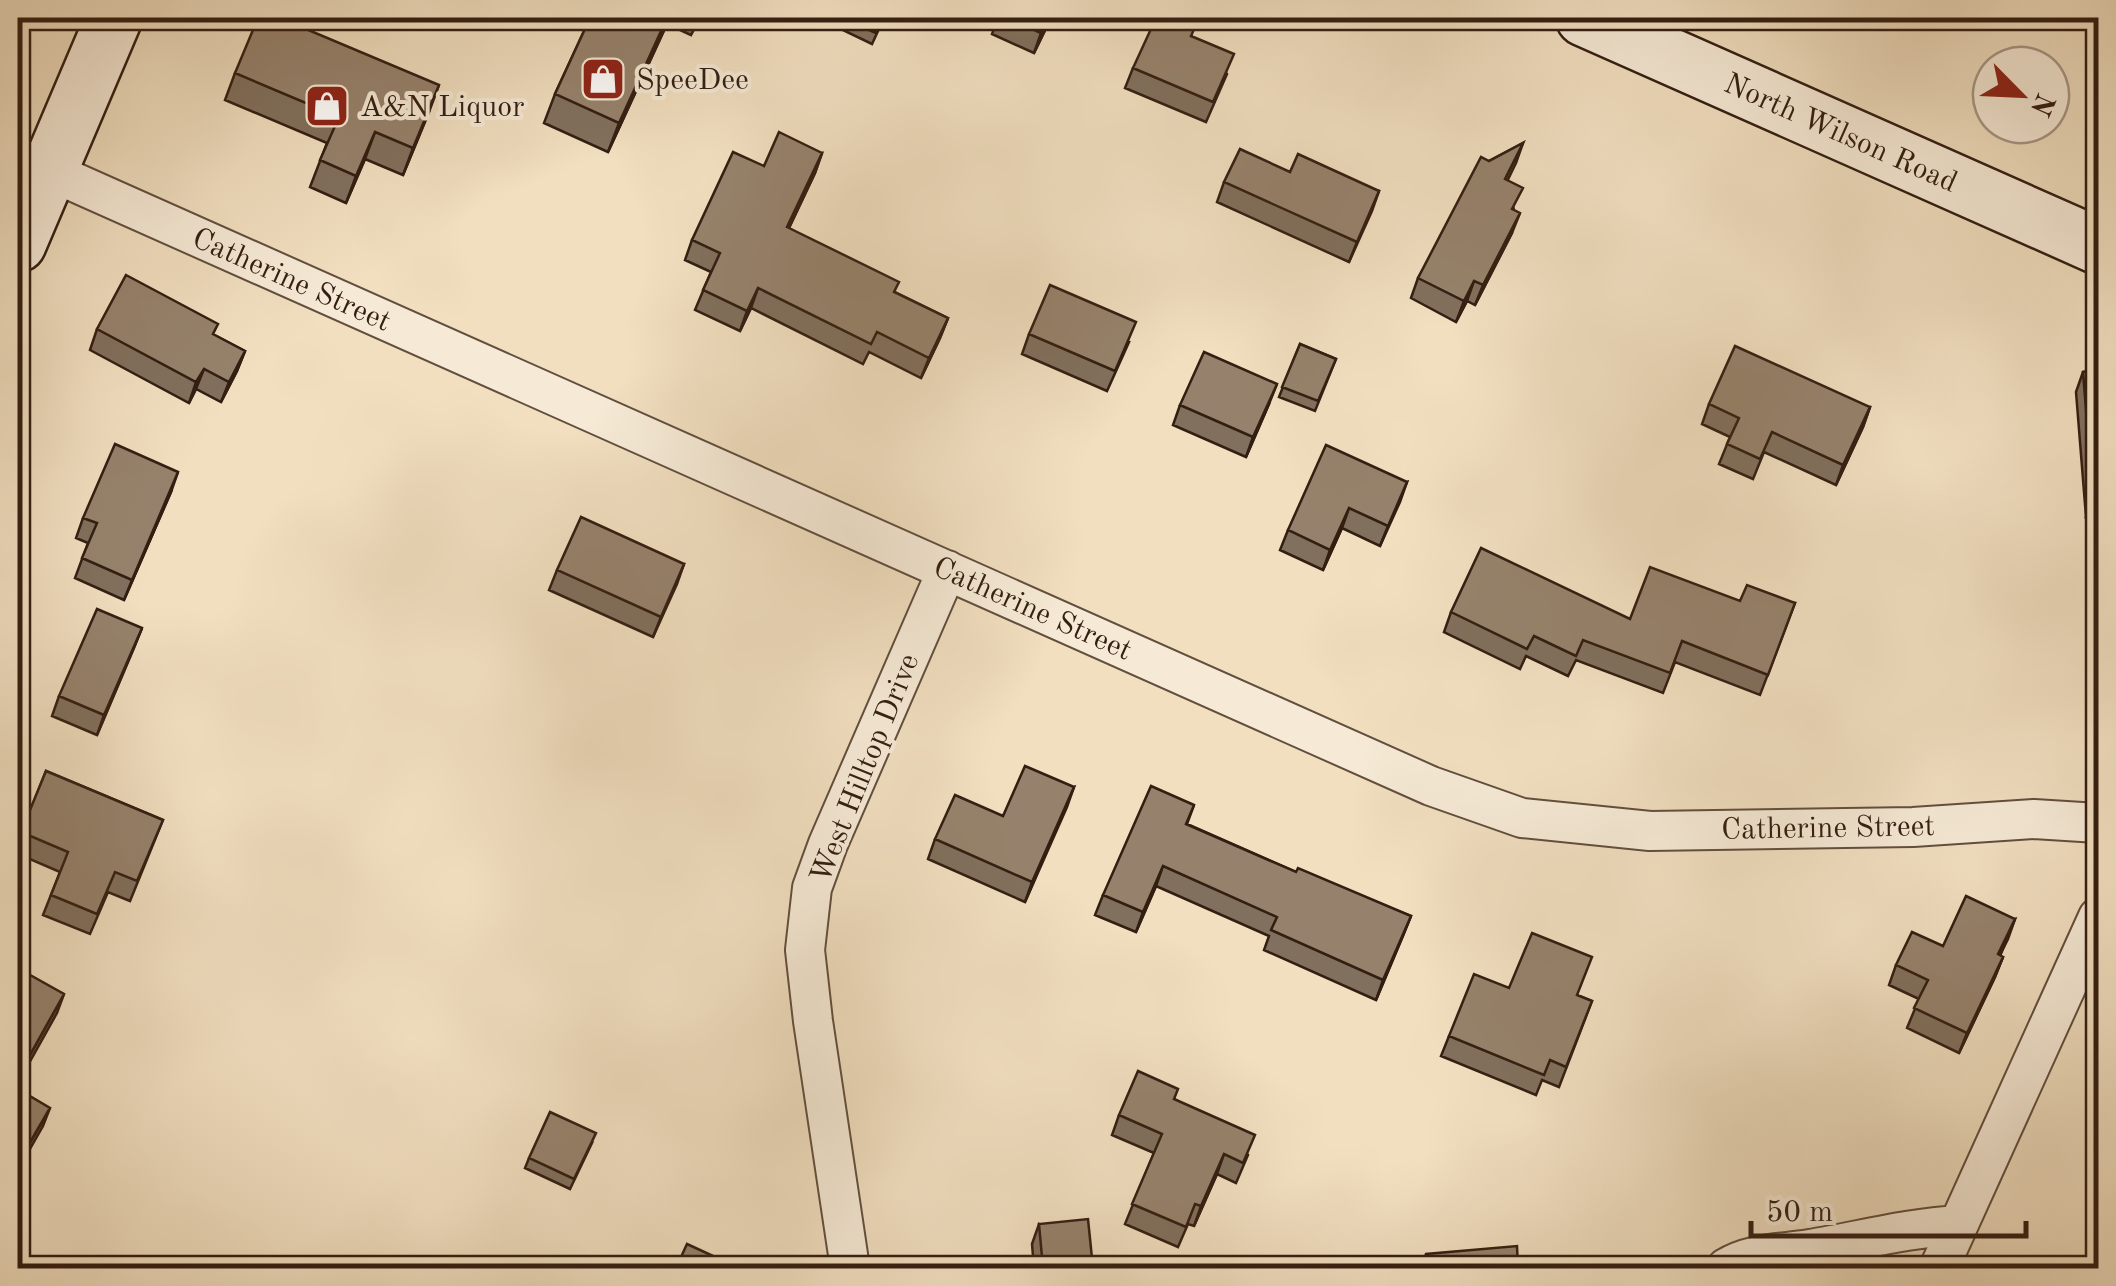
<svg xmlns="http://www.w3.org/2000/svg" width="2116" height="1286" font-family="'Old Standard TT',serif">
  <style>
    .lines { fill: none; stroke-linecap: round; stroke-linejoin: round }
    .street-casing { stroke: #624e3e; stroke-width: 42 }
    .secondary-casing { stroke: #331e12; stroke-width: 60 }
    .street { stroke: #f6ead6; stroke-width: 38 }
    .secondary { stroke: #f6ead6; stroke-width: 55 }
    .wall { fill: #81705d; stroke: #331e12; stroke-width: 2.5 }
    .shaded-wall { fill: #695b4c; stroke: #331e12; stroke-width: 2.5 }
    .building { fill: #96826c; stroke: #331e12; stroke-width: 2.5 }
    .labels { text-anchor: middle; stroke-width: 8; stroke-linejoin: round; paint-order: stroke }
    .poi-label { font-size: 30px; fill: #331e12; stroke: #f6ead6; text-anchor: start }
    .street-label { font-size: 30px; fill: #331e12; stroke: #f6ead6 }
  </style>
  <rect width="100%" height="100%" fill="#f1dfc0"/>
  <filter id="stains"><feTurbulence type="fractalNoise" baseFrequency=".002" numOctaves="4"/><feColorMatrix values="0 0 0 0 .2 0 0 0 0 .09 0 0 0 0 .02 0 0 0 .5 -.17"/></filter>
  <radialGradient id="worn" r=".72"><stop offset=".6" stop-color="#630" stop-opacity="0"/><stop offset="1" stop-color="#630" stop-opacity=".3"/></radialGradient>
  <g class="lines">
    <defs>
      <path id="street" d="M18 157 1431 786 1522 818 1650 831 1913 827 2034 819 2098 823
        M850 1268 813 1021 805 950 812 888 828 844 947 570
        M1726 1268C1752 1252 1781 1254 1810 1249 1859 1241 1908 1228 1958 1225
        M1939 1268 2098 917"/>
      <path id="secondary" d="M1584 18 2098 246
        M18 244 114 18"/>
    </defs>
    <use href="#street" class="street-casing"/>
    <use href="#secondary" class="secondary-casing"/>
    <use href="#street" class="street"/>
    <use href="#secondary" class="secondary"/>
  </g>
  <path class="wall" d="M590 18H700L691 35 667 24 608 152 544 123 555 94Z
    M830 18H884L872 44 828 23Z
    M998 18H1051L1034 53 992 34Z
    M1192 36 1227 74 1206 122 1125 88 1133 68Z
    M235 73 429 112 403 175 365 159 346 203 310 187 327 143 225 100Z
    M1523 143 1507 181 1514 210 1512 233 1475 305 1467 301 1456 322 1411 298 1418 278 1489 161Z
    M822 153 815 173 789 228 895 292 948 318 940 338 921 378 869 352 863 364 751 308 740 331 695 310 711 272 685 260 692 240 764 166Z
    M1290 172 1379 191 1349 262 1217 202 1224 182Z
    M97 329 214 335 245 351 237 371 221 402 196 389 189 403 90 350Z
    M1029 334 1129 342 1107 391 1022 354Z
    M1300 344 1336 359 1315 411 1279 397Z
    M2098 370V516L2086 517 2076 392 2083 372Z
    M1269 404 1246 457 1173 425 1180 405Z
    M1709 404 1870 407 1863 427 1836 485 1764 452 1753 479 1719 464 1730 437 1702 424Z
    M1407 482 1380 546 1342 528 1323 570 1280 550 1288 530Z
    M171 492 124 600 75 578 88 543 76 538 83 518Z
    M684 564 653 637 549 590 557 570Z
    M1740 601 1795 603 1760 695 1675 662 1663 693 1576 660 1568 676 1526 656 1520 669 1444 632 1451 612 1630 619Z
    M142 628 97 735 52 716 59 696Z
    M46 771 163 820 130 901 108 892 90 934 43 915 60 872 18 854V841Z
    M1074 787 1025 902 928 859 935 839 1003 816Z
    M1194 805 1187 824 1296 872 1411 916 1376 1000 1264 950 1269 936 1156 886 1136 932 1095 915 1103 895Z
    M2015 919 2000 956 2003 957 1995 977 1959 1053 1907 1028 1919 999 1889 985 1896 965Z
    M1509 988 1577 995 1592 1001 1559 1087 1542 1080 1536 1095 1441 1056 1449 1036Z
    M1175 1099 1248 1155 1236 1183 1217 1174 1194 1226 1188 1224 1178 1247 1125 1224 1154 1153 1112 1135 1119 1115Z
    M592 1143 570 1189 525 1168 529 1158Z
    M1039 1224 1093 1268H1034L1032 1244Z"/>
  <path class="shaded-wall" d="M667 18H669L667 24 608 152 619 123Z
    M1048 18H1051L1034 53 1041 33Z
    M439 85 429 112 403 175 413 148Z
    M375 132 365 159 346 203 356 176Z
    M1523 143 1516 163 1498 200 1505 179Z
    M822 153 815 173 780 247 787 227Z
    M1379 191 1372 211 1349 262 1357 242Z
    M1520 213 1512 233 1475 305 1483 285Z
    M1474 281 1467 301 1456 322 1464 301Z
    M758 288 751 308 740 331 747 311Z
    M948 318 940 338 921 378 929 358Z
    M245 351 237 371 221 402 229 382Z
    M204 369 196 389 189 403 196 382Z
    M1277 384 1269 404 1246 457 1253 437Z
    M1870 407 1863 427 1836 485 1843 465Z
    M178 472 171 492 124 600 132 580Z
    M1407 482 1400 502 1380 546 1388 526Z
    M2098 496V516L2086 517 2093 497Z
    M1349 508 1342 528 1323 570 1330 550Z
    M684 564 677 584 653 637 661 617Z
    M142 628 134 648 97 735 104 715Z
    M1074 787 1067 807 1025 902 1032 882Z
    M1163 866 1156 886 1136 932 1143 912Z
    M1411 916 1403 936 1376 1000 1383 980Z
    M2015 919 2008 939 1990 975 1998 954Z
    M2003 957 1995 977 1959 1053 1967 1033Z
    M64 994 57 1013 18 1083 21 1071Z
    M50 1108 43 1126 18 1170V1163Z
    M1224 1154 1217 1174 1194 1226 1201 1206Z"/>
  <path class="building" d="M258 18H280L439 85 413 148 375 132 356 176 320 160 339 117 235 73Z
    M590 18H667L619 123 555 94Z
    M842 18H883L876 33Z
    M1007 18H1048L1041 33Z
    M1156 18H1199L1191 36 1234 54 1213 102 1133 68Z
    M779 132 822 153 787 227 899 282 894 292 948 318 929 358 877 332 871 344 758 288 747 311 703 290 720 253 692 240 733 152 764 166Z
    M1523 143 1505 179 1523 188 1512 209 1520 213 1483 285 1474 281 1464 301 1418 278 1481 157 1489 161Z
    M1240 149 1290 172 1298 154 1379 191 1357 242 1224 182Z
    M126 275 218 324 213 334 245 351 229 382 204 369 196 382 97 329Z
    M1050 285 1136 322 1115 371 1029 334Z
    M1300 344 1336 359 1318 401 1282 387Z
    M1735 346 1870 407 1843 465 1772 432 1760 459 1727 444 1739 418 1709 404Z
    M1204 352 1277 384 1253 437 1180 405Z
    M2098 370V496L2093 497 2083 372Z
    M115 444 178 472 132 580 82 558 97 523 83 518Z
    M1326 445 1407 482 1388 526 1349 508 1330 550 1288 530Z
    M581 517 684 564 661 617 557 570Z
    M1481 548 1630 619 1650 567 1740 601 1747 585 1795 603 1768 675 1682 641 1670 673 1583 640 1576 656 1534 636 1527 649 1451 612Z
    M97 609 142 628 104 715 59 696Z
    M1025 766 1074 787 1032 882 935 839 955 795 1003 816Z
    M46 771 163 820 137 881 115 872 97 914 51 895 68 852 21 832Z
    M1151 786 1194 805 1186 824 1296 872 1298 868 1411 916 1383 980 1271 930 1277 917 1163 866 1143 912 1103 895Z
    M1966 896 2015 919 1998 954 2003 957 1967 1033 1914 1008 1928 980 1896 965 1912 932 1943 946Z
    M1532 933 1592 957 1577 995 1592 1001 1566 1067 1550 1060 1544 1075 1449 1036 1474 974 1509 988Z
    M23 971 64 994 21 1071 24 1073 18 1084V981Z
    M1138 1071 1178 1089 1174 1099 1255 1135 1243 1163 1224 1154 1201 1206 1195 1204 1186 1227 1132 1204 1162 1134 1119 1115Z
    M18 1089 50 1108 18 1163Z
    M550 1112 596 1133 574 1179 529 1158Z
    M1088 1219 1093 1268H1043L1039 1224Z
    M687 1244 739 1268H676Z
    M1517 1246 1518 1268H1420L1426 1254Z"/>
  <defs>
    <symbol id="shop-square" viewBox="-11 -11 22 22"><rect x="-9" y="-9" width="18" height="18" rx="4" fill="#8f2418" stroke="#f6ead6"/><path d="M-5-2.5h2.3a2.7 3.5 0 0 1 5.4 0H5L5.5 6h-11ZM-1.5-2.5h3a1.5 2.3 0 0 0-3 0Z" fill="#fff"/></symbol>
  </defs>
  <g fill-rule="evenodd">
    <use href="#shop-square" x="578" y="54" width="50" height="50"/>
    <use href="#shop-square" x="302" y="81" width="50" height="50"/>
  </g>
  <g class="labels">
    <g class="poi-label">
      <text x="636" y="89">SpeeDee</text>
      <text x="360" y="116">A&amp;N Liquor</text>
    </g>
    <g class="street-label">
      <text transform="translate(1841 132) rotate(24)" y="10">North Wilson Road</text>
      <text transform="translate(292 279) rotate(24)" y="10">Catherine Street</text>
      <text transform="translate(1033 608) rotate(24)" y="10">Catherine Street</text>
      <text transform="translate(864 768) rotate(-68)" y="10">West Hilltop Drive</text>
      <text transform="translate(1828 827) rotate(-1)" y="10">Catherine Street</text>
    </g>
  </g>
  <rect width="2116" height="1286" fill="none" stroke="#f1dfc0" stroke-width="60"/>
  <rect x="20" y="20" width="2076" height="1246" fill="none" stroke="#331e12" stroke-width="5"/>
  <rect x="30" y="30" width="2056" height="1226" fill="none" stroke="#331e12" stroke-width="2.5"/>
  <g transform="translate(2021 95) rotate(114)"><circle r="48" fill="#f6ead6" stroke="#a89888" stroke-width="2.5"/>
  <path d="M0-8L18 38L0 25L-18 38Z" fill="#8f2418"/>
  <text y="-15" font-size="28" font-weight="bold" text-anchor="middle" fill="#331e12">N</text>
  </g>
  <path d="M1751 1221v15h275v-15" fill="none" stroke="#331e12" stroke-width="5"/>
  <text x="1766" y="1221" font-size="30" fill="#331e12" stroke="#f6ead6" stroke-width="8" paint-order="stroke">50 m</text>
  <rect width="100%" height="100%" filter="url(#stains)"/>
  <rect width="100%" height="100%" fill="url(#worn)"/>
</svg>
